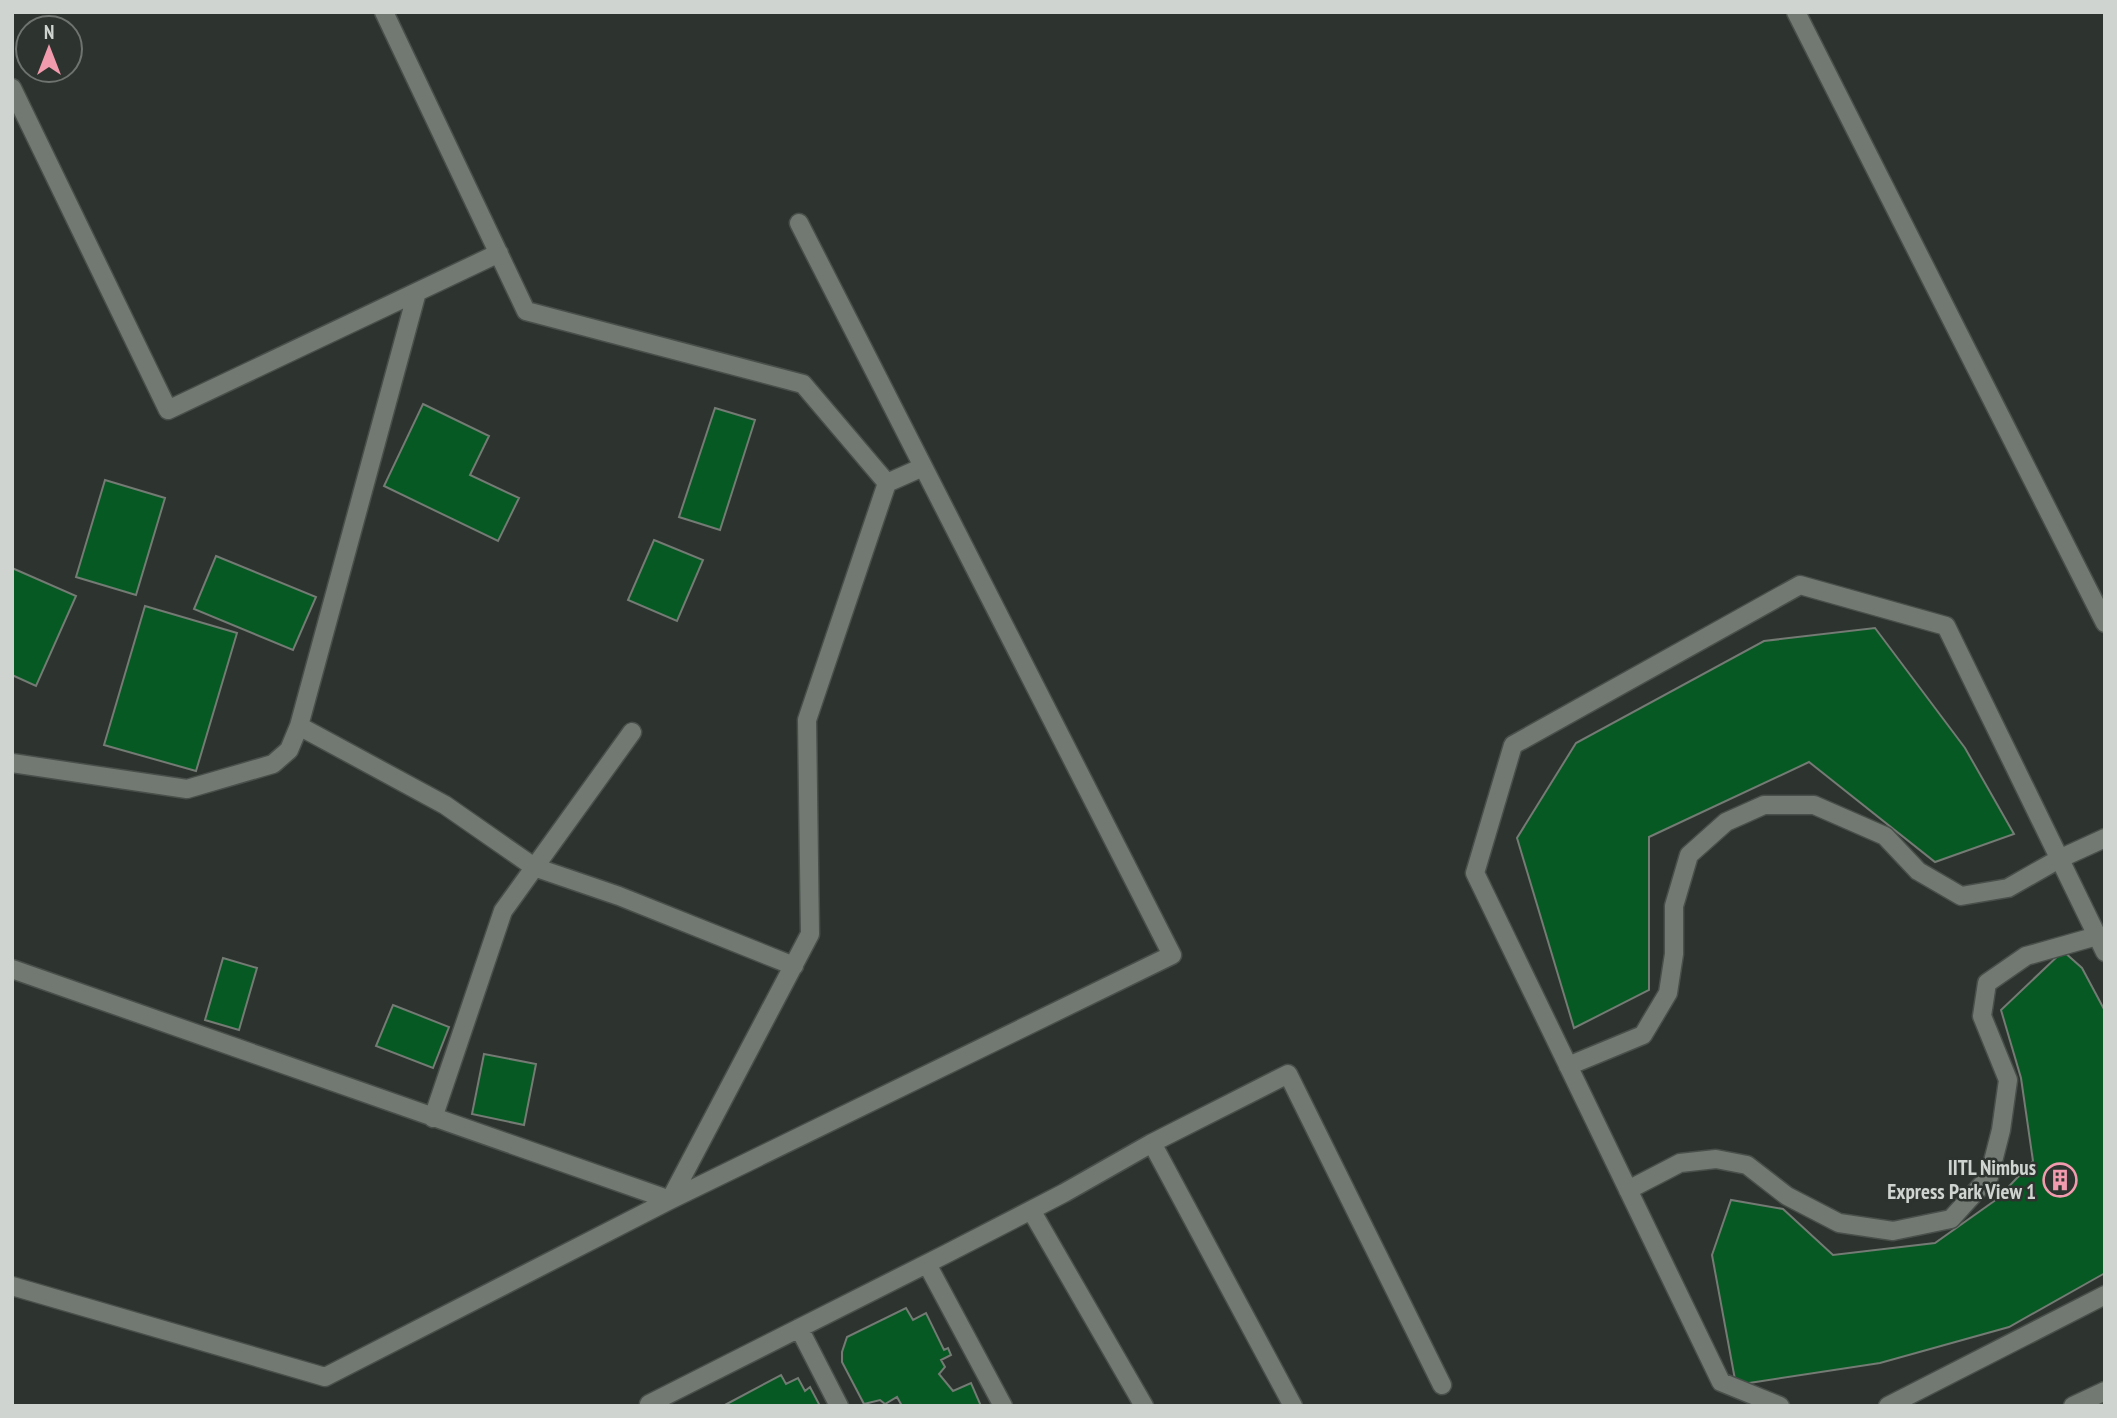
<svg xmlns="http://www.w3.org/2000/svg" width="2117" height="1418" font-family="'PT Sans Narrow',sans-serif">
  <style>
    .building { fill: #075923; stroke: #747a74; stroke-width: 2 }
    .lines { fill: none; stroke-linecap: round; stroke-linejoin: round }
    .minor-casing { stroke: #494f4a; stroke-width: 21 }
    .minor { stroke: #727973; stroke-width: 18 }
    .labels { text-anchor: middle; stroke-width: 5; stroke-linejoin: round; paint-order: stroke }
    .poi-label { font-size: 21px; font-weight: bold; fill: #d0d4d1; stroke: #2d332e; text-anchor: end }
  </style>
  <rect width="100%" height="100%" fill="#2d332e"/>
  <path class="building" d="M423 404 489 436 470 475 519 498 498 541 384 486Z
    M715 408 755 420 720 530 679 517Z
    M105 480 165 498 136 595 76 577Z
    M654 540 703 560 677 621 628 600Z
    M216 556 316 597 293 650 194 609Z
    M12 568 76 596 36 686 12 675Z
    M145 606 237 633 196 771 104 745Z
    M1875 628 1965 748 2014 834 1935 862 1809 762 1649 837V990L1574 1028 1517 838 1576 743 1764 641Z
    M2063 951 2082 968 2105 1011V1273L2009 1327 1880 1363 1736 1385 1712 1255 1731 1200 1783 1209 1833 1255 1935 1243 1997 1199 2033 1161 2021 1078 2001 1010Z
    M223 958 257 968 239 1030 205 1020Z
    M393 1005 449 1027 433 1068 376 1046Z
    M484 1054 536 1064 524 1125 472 1114Z
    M906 1308 913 1320 926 1313 944 1350 948 1348 951 1355 941 1360 945 1367 939 1374 953 1391 971 1383 981 1406H902L897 1397 885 1404 880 1400 864 1404 842 1362V1352L847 1337Z
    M781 1375 786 1384 798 1378 805 1391 810 1387 820 1406H723Z"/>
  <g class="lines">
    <defs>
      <path id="minor" d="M384 12 526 311 803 384 887 483 923 467
        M1796 12 2105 623
        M12 88 168 410 499 253
        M299 726 445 805 534 867 619 896 794 966
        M12 763 187 789 273 764 289 750 299 726 417 292
        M12 969 670 1200 810 934 807 720 887 483
        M1568 1066 1643 1035 1668 993 1674 954V906L1689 855 1726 822 1764 805H1814L1885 836 1918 871 1961 896 2008 888 2059 859 2105 838
        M433 1118 503 911 632 732
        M1152 1143 1293 1406
        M1628 1190 1680 1163 1716 1159 1747 1165 1787 1196 1839 1223 1893 1231 1951 1219 1989 1177 2001 1130 2008 1080 1982 1016 1987 983 2026 956 2097 936
        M1031 1210 1144 1406
        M927 1264 1003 1406
        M12 1286 325 1377 670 1200 1172 955 799 223
        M799 1328 839 1406
        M649 1404 944 1255 1064 1193 1152 1143 1288 1074 1442 1385
        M1780 1406 1721 1382 1475 873 1513 745 1800 585 1946 626 2105 952
        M1888 1406 2105 1295
        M2073 1406 2105 1391"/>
    </defs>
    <use href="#minor" class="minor-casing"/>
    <use href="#minor" class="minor"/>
  </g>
  <defs>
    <symbol id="building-ring" viewBox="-11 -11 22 22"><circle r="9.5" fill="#2d332e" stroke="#f29aae" stroke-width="1.5"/><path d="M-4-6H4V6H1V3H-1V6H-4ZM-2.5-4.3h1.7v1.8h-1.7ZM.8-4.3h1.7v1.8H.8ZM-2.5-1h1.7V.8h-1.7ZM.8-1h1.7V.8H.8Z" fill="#f29aae"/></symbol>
  </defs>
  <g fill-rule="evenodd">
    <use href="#building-ring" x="2041" y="1161" width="38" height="38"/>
  </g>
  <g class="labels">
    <g class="poi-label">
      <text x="2036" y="1175">IITL Nimbus<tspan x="2036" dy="24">Express Park View 1</tspan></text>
    </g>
  </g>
  <rect width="2117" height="1418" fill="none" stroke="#d0d4d1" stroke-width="28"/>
  <g transform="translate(49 49)"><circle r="33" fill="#2d332e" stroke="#6e736f" stroke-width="2"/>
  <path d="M0-5L12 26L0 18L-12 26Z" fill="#f29aae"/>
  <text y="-10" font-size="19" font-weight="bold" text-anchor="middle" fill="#d0d4d1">N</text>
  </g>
</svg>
